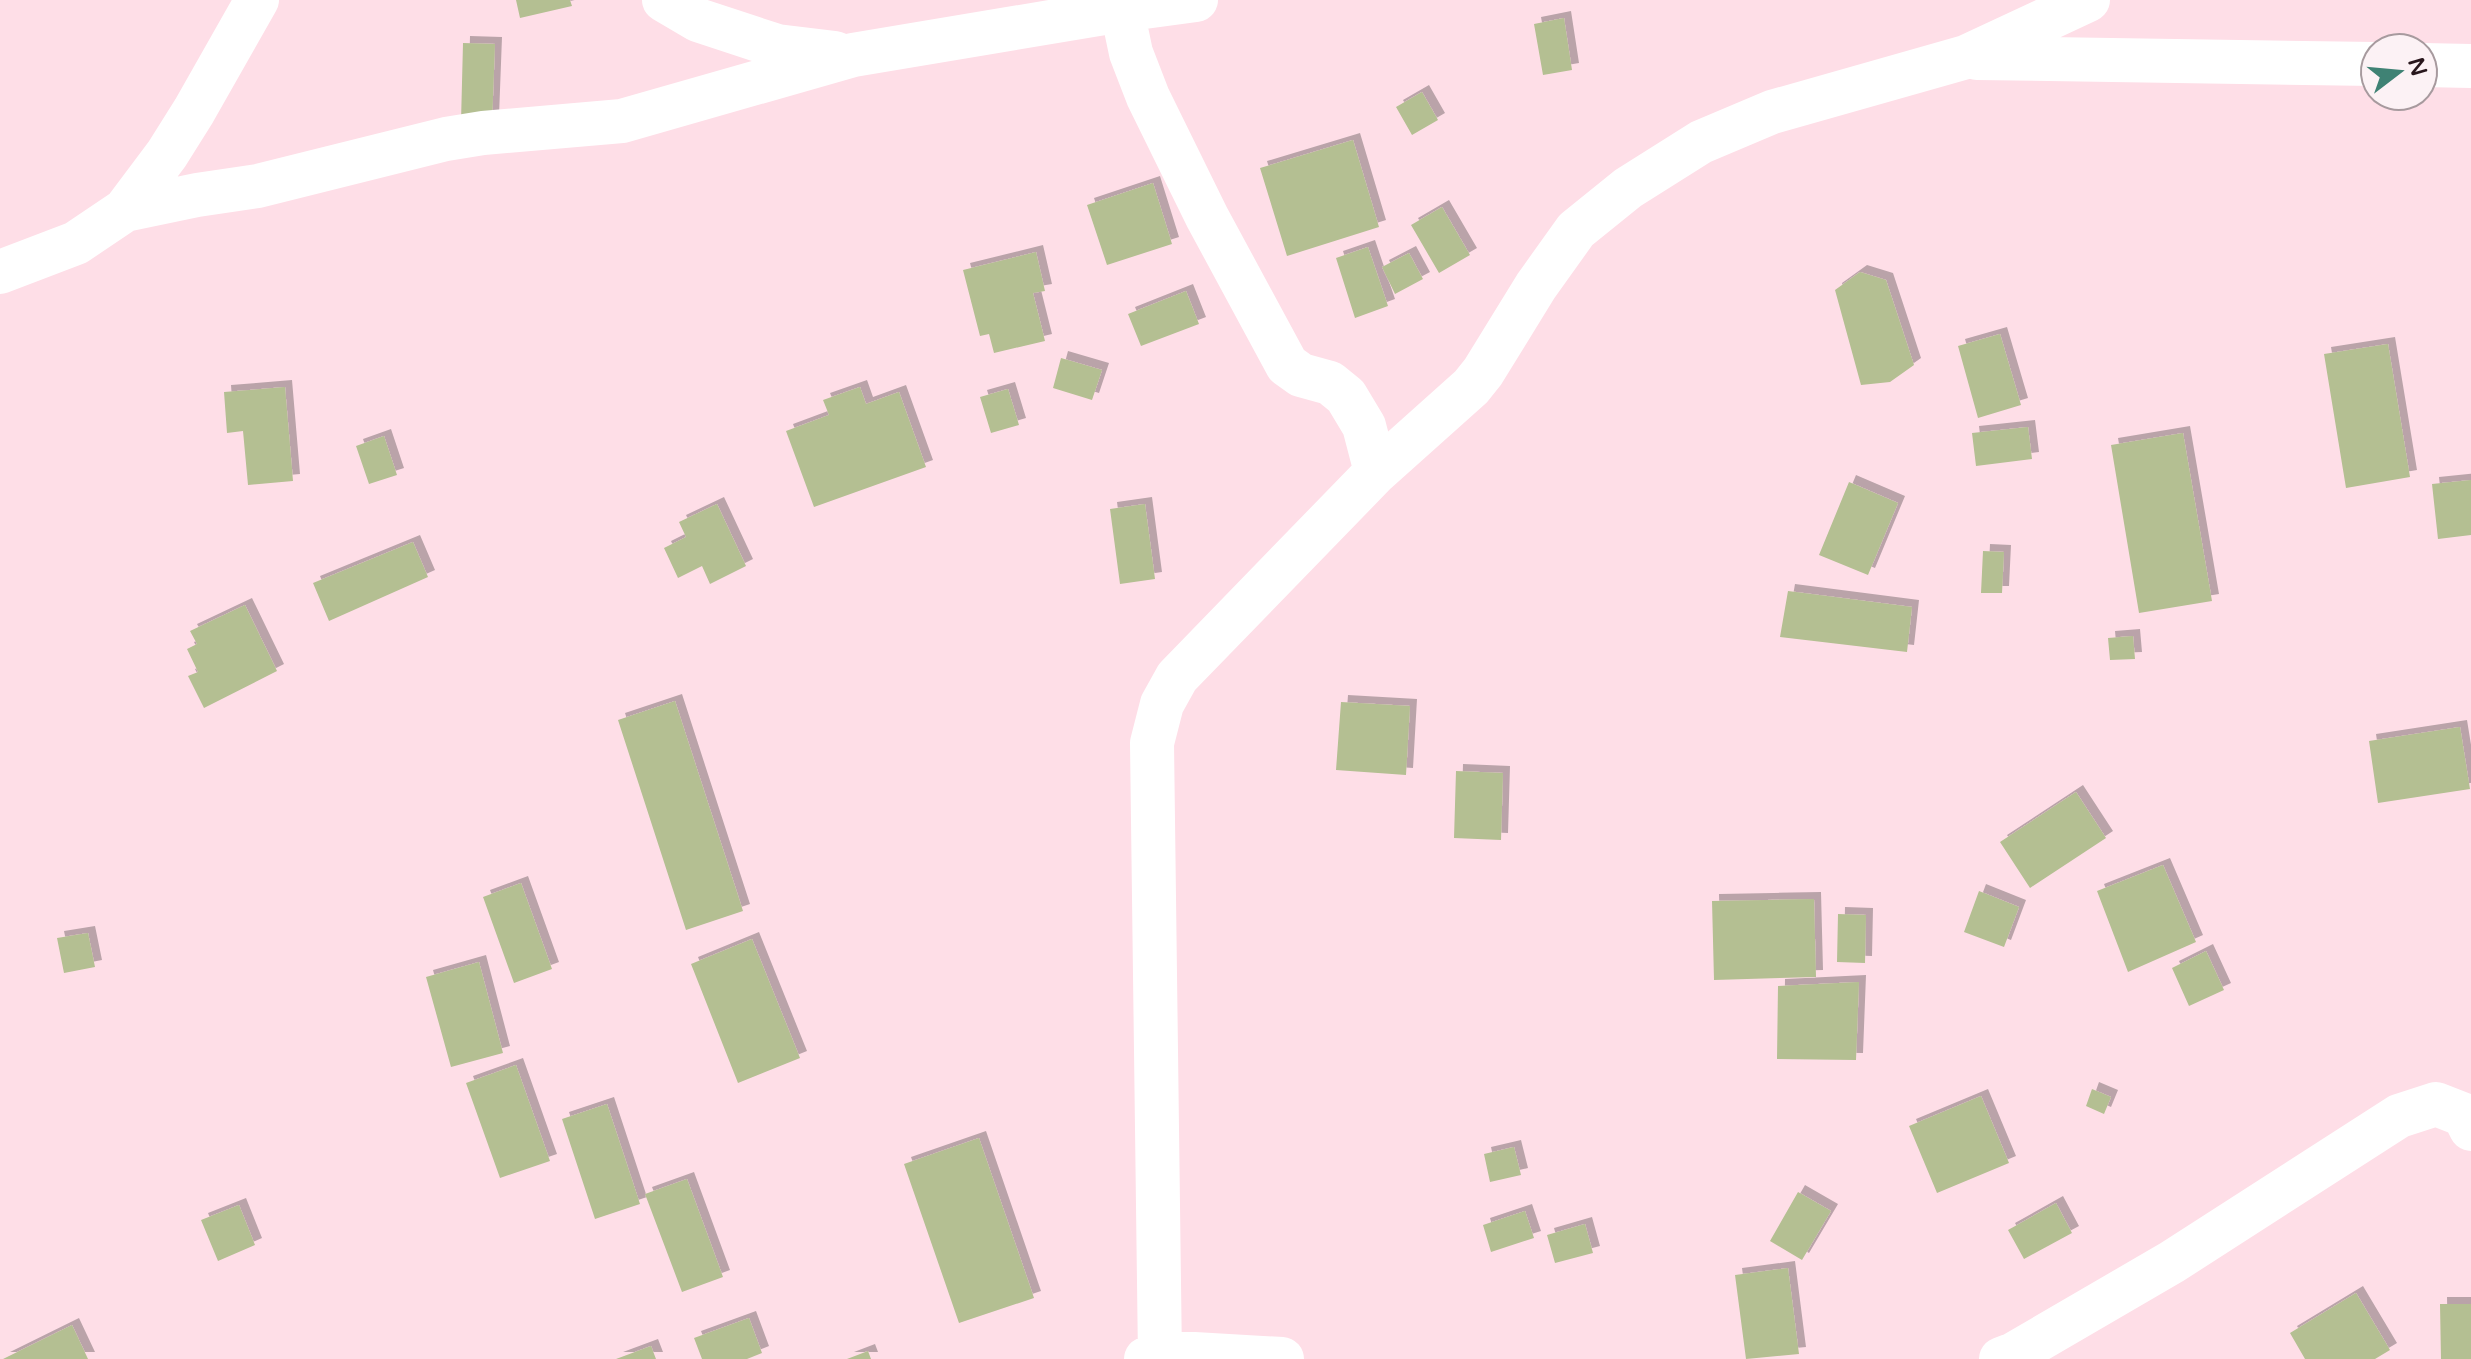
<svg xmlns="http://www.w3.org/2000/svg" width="2471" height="1359" font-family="'Varela Round',sans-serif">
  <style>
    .building { fill: #b4bf92; filter: url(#shadow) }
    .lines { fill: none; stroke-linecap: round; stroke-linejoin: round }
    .street { stroke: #fff; stroke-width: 44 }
  </style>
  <defs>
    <filter id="shadow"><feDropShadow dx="7" dy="-7" stdDeviation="0" flood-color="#0004"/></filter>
  </defs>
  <rect width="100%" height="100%" fill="#fedee7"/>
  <path class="building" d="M516 0H570L572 6 520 18Z
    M1564 18 1572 70 1543 75 1534 24Z
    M463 43 495 44 492 123 461 122Z
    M1422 92 1438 120 1412 135 1396 107Z
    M1353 140 1379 227 1287 256 1260 168Z
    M1153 183 1172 244 1107 265 1087 205Z
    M1442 207 1470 255 1439 273 1411 225Z
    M1368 247 1388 306 1355 318 1336 258Z
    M1036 252 1045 291 1033 293 1045 341 994 353 989 334 980 336 963 270Z
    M1409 253 1423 279 1395 294 1382 267Z
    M1860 272 1886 280 1914 365 1890 382 1861 385 1835 290Z
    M1186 291 1199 324 1141 346 1128 314Z
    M2000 334 2021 405 1978 418 1958 346Z
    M2388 344 2410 477 2346 488 2324 354Z
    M1061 358 1102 370 1092 400 1053 388Z
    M285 387 293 481 248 485 243 431 227 433 224 392Z
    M860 387 866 404 899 392 926 467 814 507 786 431 829 415 823 400Z
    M1008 389 1019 425 991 433 980 397Z
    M2028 427 2032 459 1976 466 1972 433Z
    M2183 433 2212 601 2139 613 2111 445Z
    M384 436 397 475 369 484 356 446Z
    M2471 480V535L2438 539 2432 484Z
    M1849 482 1898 503 1868 575 1819 555Z
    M717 504 746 566 710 584 702 566 678 578 664 548 686 537 679 522Z
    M1145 504 1155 579 1120 584 1110 509Z
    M413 542 428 577 329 621 313 583Z
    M1983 551 2004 552 2002 593H1981Z
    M1788 591 1912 607 1907 652 1780 637Z
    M245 605 277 671 204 708 188 676 198 672 187 649 197 644 190 631Z
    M2133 636 2135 659 2110 660 2108 638Z
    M675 701 743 911 686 930 618 720Z
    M1341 702 1410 706 1406 775 1336 770Z
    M2460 727 2470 789 2378 803 2369 741Z
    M1456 771 1503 773 1501 840 1454 838Z
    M2076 792 2106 838 2030 888 2000 842Z
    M2163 865 2196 942 2128 972 2097 891Z
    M521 883 552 969 514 983 483 897Z
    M1979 891 2019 907 2004 947 1964 932Z
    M1814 899 1816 977 1714 980 1712 901Z
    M1838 914 1866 915 1865 963 1837 962Z
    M88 933 95 967 64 973 57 938Z
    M752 939 800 1058 738 1083 691 964Z
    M2206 951 2224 990 2189 1006 2172 968Z
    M479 962 503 1053 451 1067 426 977Z
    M1859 982 1856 1060 1777 1059 1778 986Z
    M516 1065 550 1161 500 1178 466 1083Z
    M2092 1089 2111 1097 2104 1114 2086 1106Z
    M1981 1096 2009 1163 1937 1193 1909 1126Z
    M607 1104 640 1204 595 1219 562 1119Z
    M979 1138 1034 1298 959 1323 904 1164Z
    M1514 1147 1521 1175 1490 1182 1484 1154Z
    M687 1179 723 1277 682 1292 645 1194Z
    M1798 1192 1831 1211 1802 1260 1770 1241Z
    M2056 1203 2072 1233 2024 1259 2008 1230Z
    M239 1205 255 1245 218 1261 201 1220Z
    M1525 1211 1534 1238 1491 1252 1483 1225Z
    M1585 1224 1593 1253 1555 1263 1547 1235Z
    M1788 1268 1799 1354 1746 1359 1735 1275Z
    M2356 1293 2390 1350 2375 1359H2305L2290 1333Z
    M2440 1304H2471V1359H2441Z
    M749 1318 762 1353 747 1359H702L694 1338Z
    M72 1325 88 1359H3Z
    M651 1346 656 1359H616Z
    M868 1351 871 1359H847Z"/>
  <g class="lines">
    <path class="street" d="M664 0 698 20 777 46 835 53
      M1122 10 1196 0
      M1977 58 2375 64
      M2423 65 2471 66
      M125 210 167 154 194 111 257 0
      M0 272 76 243 125 210 197 195 258 186 446 139 483 133 622 121 853 55 1122 10 1131 53 1148 97 1207 217 1287 365 1301 375 1330 383 1346 396 1364 426 1376 472
      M1146 1359 1160 1352 1282 1359
      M1160 1359 1152 743 1162 704 1177 677 1376 472 1471 387 1483 372 1536 286 1576 230 1628 188 1701 142 1772 112 1966 57 2088 0
      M2001 1359 2014 1354 2172 1262 2399 1116 2436 1104 2464 1115 2471 1129"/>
  </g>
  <g transform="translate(2399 72) rotate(74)"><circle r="38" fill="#fcf2f5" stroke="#a79a9e" stroke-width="2"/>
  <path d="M0-6L14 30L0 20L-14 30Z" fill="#3f8274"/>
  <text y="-12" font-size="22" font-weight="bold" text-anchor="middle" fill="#28161c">N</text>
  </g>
</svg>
